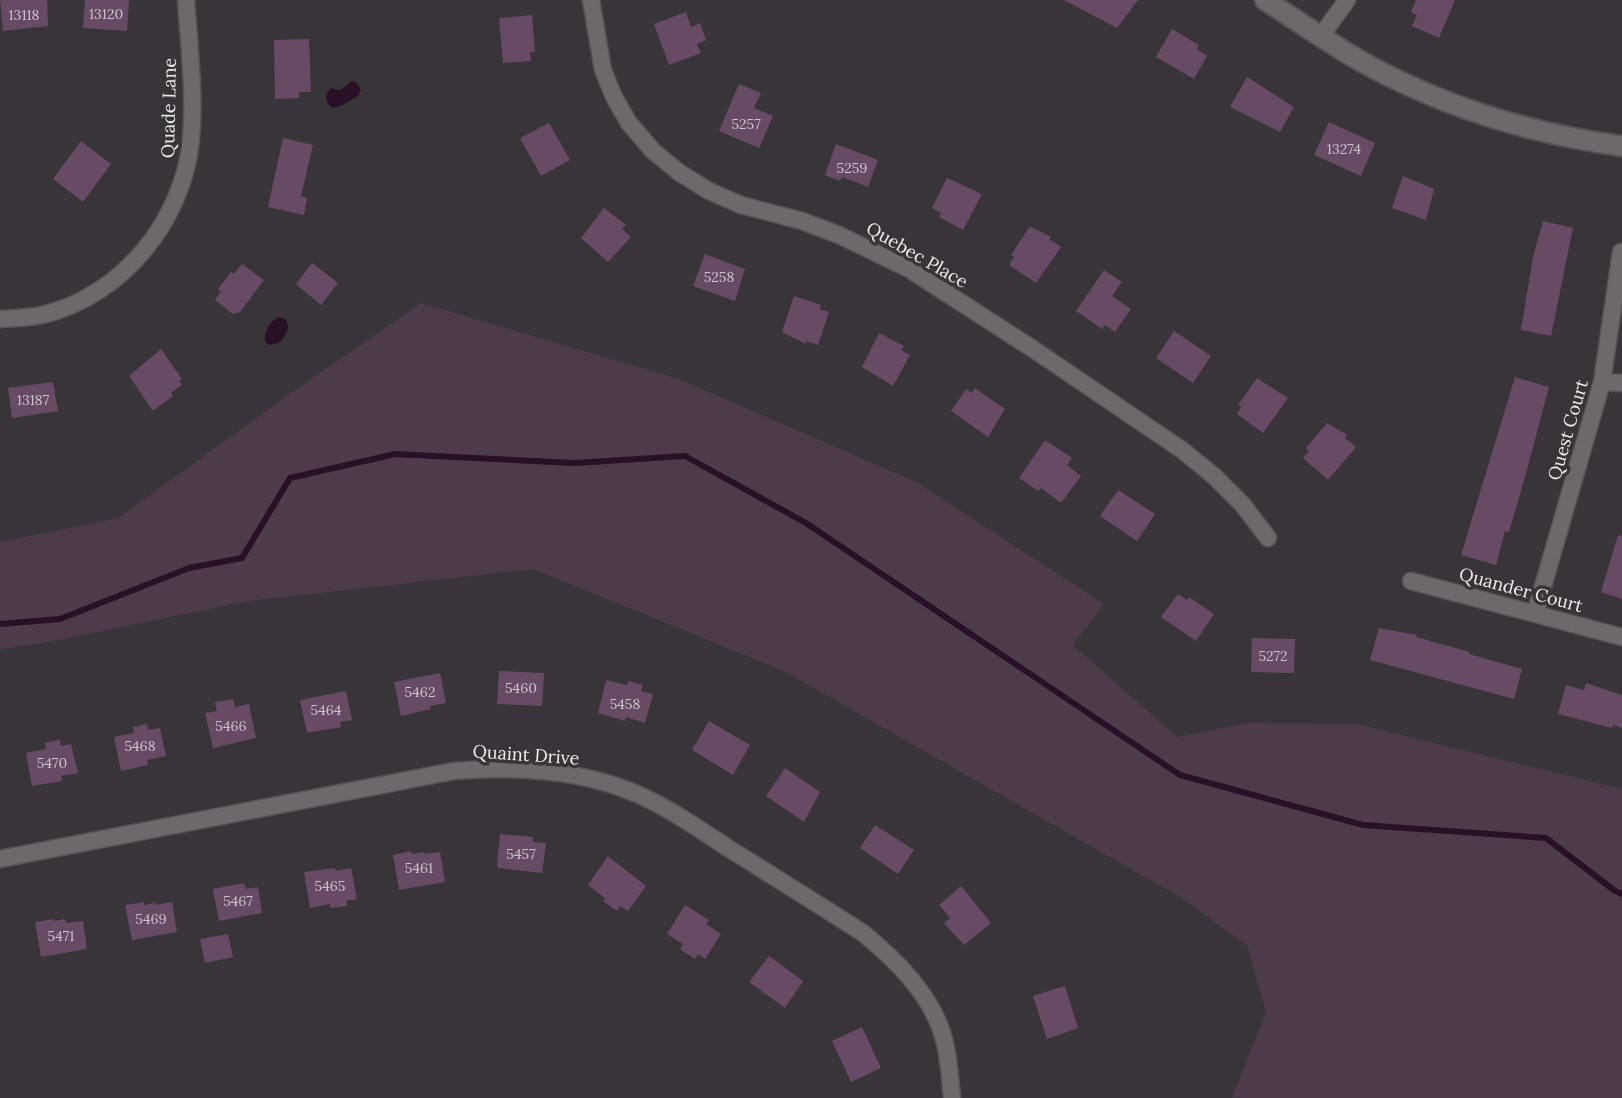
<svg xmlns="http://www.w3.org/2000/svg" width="1622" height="1098" font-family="Lora,serif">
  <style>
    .green { fill: #4d3b4b }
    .water { fill: #281126 }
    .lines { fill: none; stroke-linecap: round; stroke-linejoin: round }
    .stream { stroke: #281126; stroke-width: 6 }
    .building { fill: #674b64 }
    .minor-casing { stroke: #565256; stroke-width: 19 }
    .tertiary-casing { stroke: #565256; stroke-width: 23 }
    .minor { stroke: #6e686d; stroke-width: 16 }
    .tertiary { stroke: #6e686d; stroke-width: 19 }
    .labels { text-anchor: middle; stroke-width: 7; stroke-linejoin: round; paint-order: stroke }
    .number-label { font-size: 14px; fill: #ccc3cc }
    .street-label { font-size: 18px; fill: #eeebee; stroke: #393439 }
  </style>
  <rect width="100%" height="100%" fill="#393439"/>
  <path class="green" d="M421 303 679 379 916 482 1104 604 1073 645 1177 737 1248 723 1357 724 1622 789V1098H1232L1266 1012 1247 945 1180 897 784 671 533 569 247 601 44 643 0 649V542L118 518 287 396Z"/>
  <path class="water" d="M352 81 356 82 361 90 358 96C351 100 341 107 333 108 325 103 324 95 331 88L340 90Z
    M279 317 286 319C291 329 285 335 279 343L269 345 265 341C264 332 270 320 279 317Z"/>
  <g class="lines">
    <path class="stream" d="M0 624 60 619 189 568 242 558 290 478 395 454 575 463 685 456 806 523 1180 775 1363 825 1546 838 1615 891 1622 894"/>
  </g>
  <path class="building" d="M0 0H47L48 26 3 31Z
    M85 0H129L127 31 83 28Z
    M1064 0H1138L1117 28Z
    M1416 0H1455L1439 38 1412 26 1417 15 1411 12Z
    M686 12 691 27 700 23 706 40 697 44 701 53 669 65 654 24Z
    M532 15 535 52H530L531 61 503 63 499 18Z
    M1172 29 1199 45 1197 49 1207 56 1194 79 1156 57Z
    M309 39 311 92H299V98L275 99 274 40Z
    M1247 77 1294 107 1280 132 1230 107Z
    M739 84 761 93 754 108 773 116 759 148 719 131Z
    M1329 122 1375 143 1361 176 1314 155Z
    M549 123 570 160 541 176 520 138Z
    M283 138 313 145 301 196 307 198 304 215 268 207Z
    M81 141 111 164 83 202 53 179Z
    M836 144 878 160 868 187 842 177 840 181 825 175Z
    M1403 176 1434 189 1426 220 1392 208Z
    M947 178 982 194 963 230 939 217 941 213 932 208Z
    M604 208 626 225 622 229 631 237 608 262 581 238Z
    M1543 221 1573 228 1551 336 1521 330 1533 257Z
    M1030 226 1051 237 1049 239 1061 247 1036 283 1009 265 1014 257 1011 255Z
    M705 254 745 269 735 301 693 286Z
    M312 263 338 283 321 305 296 284Z
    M242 264 264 280 240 312 233 314 215 300 221 291 218 289 231 272 234 274Z
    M1104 270 1122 282 1112 296 1131 309 1115 332 1105 325 1102 329 1076 311Z
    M794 296 821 305 820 309 829 312 818 345 806 341V344L782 332Z
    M1174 331 1211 356 1193 383 1156 358Z
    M879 333 904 346 901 350 910 355 893 386 862 367Z
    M161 349 182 379 179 381 182 385 171 393 173 396 153 411 129 376Z
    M1515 377 1549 387 1525 477 1509 532 1505 531 1496 565 1461 555Z
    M1257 378 1288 398 1263 433 1237 414 1241 407 1238 405Z
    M53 382 58 411 12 418 8 388Z
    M975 388 1005 409 988 437 951 411 966 389 972 393Z
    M1327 423 1347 435 1345 438 1356 447 1328 480 1303 458 1309 451 1306 448Z
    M1045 440 1072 458 1067 465 1081 476 1061 503 1041 488 1038 491 1019 478Z
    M1118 490 1155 514 1137 541 1100 516Z
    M1618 535 1622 536V599L1601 592Z
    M1178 594 1187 600 1189 597 1214 614 1196 641 1161 617Z
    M1379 628 1417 635 1416 637 1470 652 1469 654 1522 669 1514 699 1370 660Z
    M1252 638 1295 639 1294 673 1251 672Z
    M499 671 544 673 542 706 497 704Z
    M440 673 446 703 430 706 431 709 401 716 394 682Z
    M606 680 627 685 628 681 643 685 641 691 653 694 645 723 626 717 625 721 598 713Z
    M1586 683 1622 695V728L1613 725 1612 728 1558 714 1566 685 1584 690Z
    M346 691 352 720 340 722 341 727 307 733 300 700Z
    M233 699 235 707 249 704 256 738 213 748 205 713 217 711 215 702Z
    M709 721 750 745 733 775 692 750Z
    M147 724 148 730 160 728 166 756 147 760 148 765 121 771 114 737 134 733 133 727Z
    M60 740 61 746 71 744 78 773 61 776 62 781 32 786 26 753 46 749 45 743Z
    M785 768 820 792 804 822 766 796Z
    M875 825 914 850 898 874 860 848Z
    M500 834 533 837V842L546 843 542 873 498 868 497 865Z
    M411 851V854L424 852V854L440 852 445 882 399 890 393 855Z
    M608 856 646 886 628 911 620 906 617 911 603 901 605 898 588 885Z
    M335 868 336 871 351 868 357 899 346 901 347 906 330 908V904L310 908 304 872Z
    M244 883 246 889 258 887 262 913 219 921 213 889Z
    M961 886 991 923 964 945 944 923 950 918 939 905Z
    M144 902V905L155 903 156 905 172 902 177 932 132 940 125 905Z
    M685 905 709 920 706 924 721 934 705 959 698 954 695 959 680 949 683 944 667 934Z
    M54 919V921L65 919 66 923 83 921 87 949 41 957 35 922Z
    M228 934 233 957 205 963 200 939Z
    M769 956 803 981 785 1008 749 982Z
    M1065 986 1078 1028 1047 1039 1033 996Z
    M862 1027 881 1068 851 1082 832 1041Z"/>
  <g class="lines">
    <defs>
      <path id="minor" d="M591 0 603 70 614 97 629 123 653 151 680 173 709 191 741 205 802 221 839 235 909 269 1033 349 1182 450 1214 476 1243 505 1268 538
        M1321 36 1347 0
        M0 319C14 318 29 318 42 315 123 296 184 219 191 139 195 93 189 45 186 0
        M1602 382 1622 383
        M1411 581 1622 637
        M1535 614 1602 382 1621 252
        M0 859 454 771C514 766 581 770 637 794 669 808 699 829 728 848 773 876 818 904 863 933 897 961 932 995 944 1039 949 1058 950 1078 952 1098"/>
      <path id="tertiary" d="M1265 0C1298 21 1330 44 1364 63 1444 107 1532 134 1622 146"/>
    </defs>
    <use href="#minor" class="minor-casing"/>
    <use href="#tertiary" class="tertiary-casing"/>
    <use href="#minor" class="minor"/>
    <use href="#tertiary" class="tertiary"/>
  </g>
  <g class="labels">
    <g class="number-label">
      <text x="106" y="19">13120</text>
      <text x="24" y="20">13118</text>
      <text x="746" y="129">5257</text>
      <text x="1344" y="154">13274</text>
      <text x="852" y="173">5259</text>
      <text x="719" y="282">5258</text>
      <text x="33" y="405">13187</text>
      <text x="1273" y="661">5272</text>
      <text x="521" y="693">5460</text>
      <text x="420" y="697">5462</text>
      <text x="625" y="709">5458</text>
      <text x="326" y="715">5464</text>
      <text x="231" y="731">5466</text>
      <text x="140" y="751">5468</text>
      <text x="52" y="768">5470</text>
      <text x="521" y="859">5457</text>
      <text x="419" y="873">5461</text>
      <text x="330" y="891">5465</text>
      <text x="238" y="906">5467</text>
      <text x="151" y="924">5469</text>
      <text x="61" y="941">5471</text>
    </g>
    <g class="street-label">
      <text transform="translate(169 108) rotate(-89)" y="6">Quade Lane</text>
      <text transform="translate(917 255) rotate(30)" y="6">Quebec Place</text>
      <text transform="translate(1568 430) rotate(-74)" y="6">Quest Court</text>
      <text transform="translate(1521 590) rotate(15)" y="6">Quander Court</text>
      <text transform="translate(526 755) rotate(4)" y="6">Quaint Drive</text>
    </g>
  </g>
</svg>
